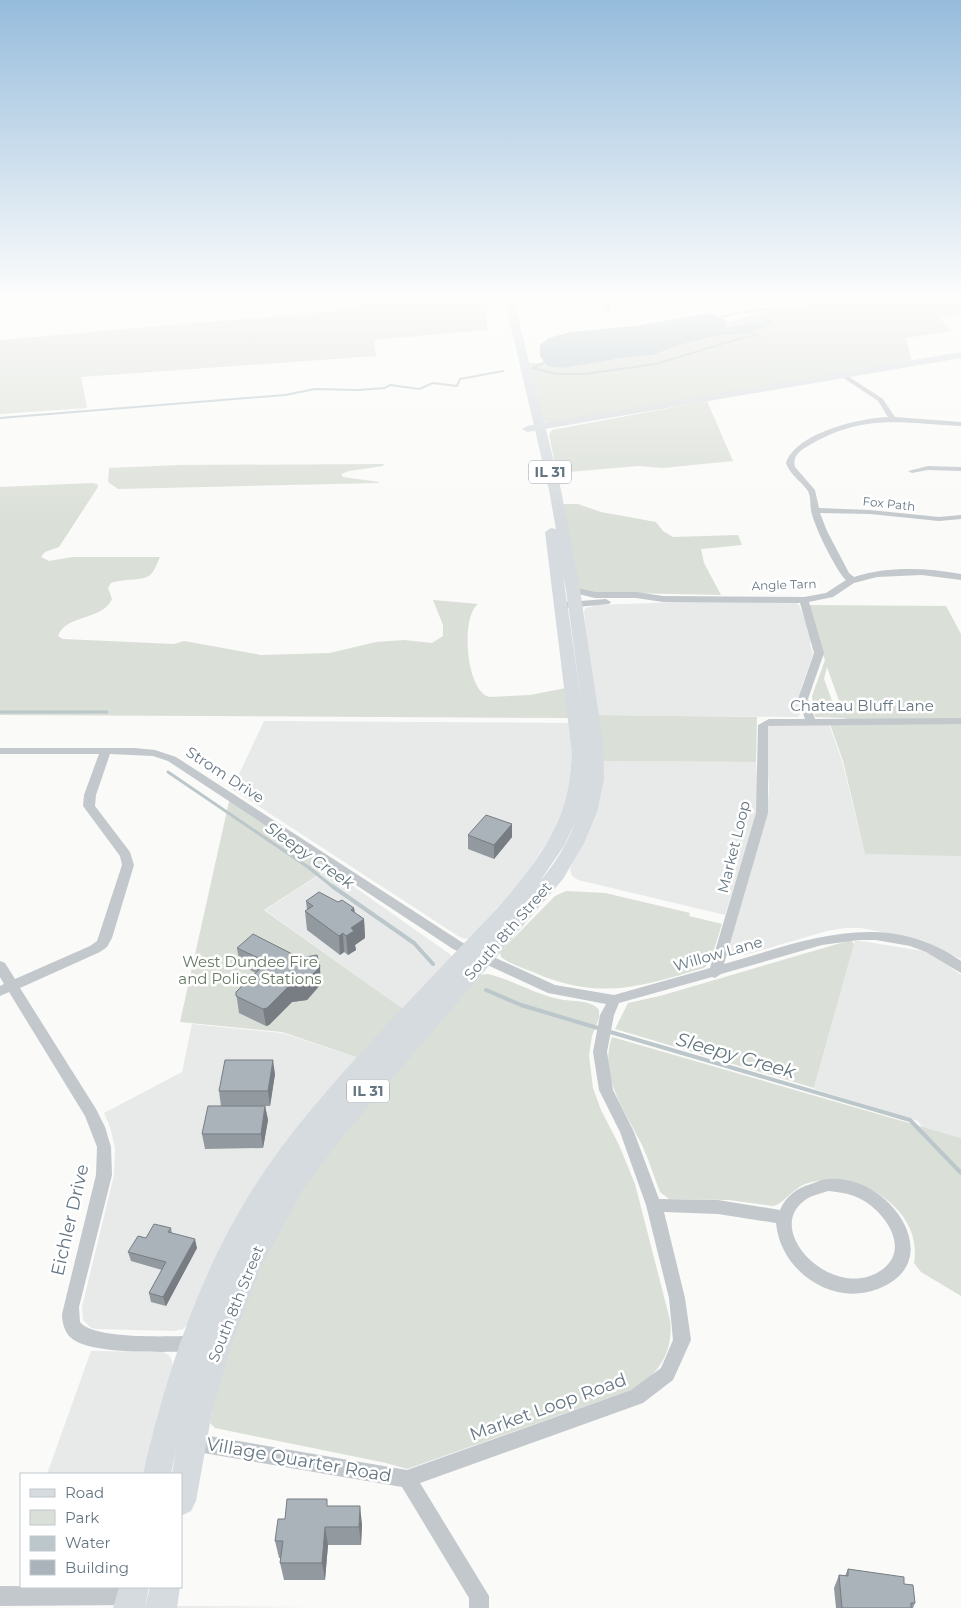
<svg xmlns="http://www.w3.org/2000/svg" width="961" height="1608" font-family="Montserrat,sans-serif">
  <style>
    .built { fill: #e8e9e9 }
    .green { fill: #dadfd7; fill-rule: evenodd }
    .water { fill: #bbc7cb }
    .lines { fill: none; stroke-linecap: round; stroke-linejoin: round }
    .stream-far2 { stroke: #bbc7cb; stroke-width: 2 }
    .stream-far1 { stroke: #bbc7cb; stroke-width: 3 }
    .stream { stroke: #bbc7cb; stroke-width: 4 }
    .street { fill: #c3c8cc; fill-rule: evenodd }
    .secondary { fill: #d6dbdf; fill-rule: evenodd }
    .primary { fill: #d6dbdf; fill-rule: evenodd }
    .wall { fill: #929a9f }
    .shaded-wall { fill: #777d82 }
    .building { fill: #aab3b9; stroke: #777d82 }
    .labels { text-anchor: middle; stroke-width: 5; stroke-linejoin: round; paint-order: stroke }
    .far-street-label { font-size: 12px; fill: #657683; stroke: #fff }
    .shield { fill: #fff; stroke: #939fa8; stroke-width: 1 }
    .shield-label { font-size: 14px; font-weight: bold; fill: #657683 }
    .street-label { font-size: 15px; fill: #657683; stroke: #fff }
    .park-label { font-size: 15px; fill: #687a64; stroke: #fff }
    .water-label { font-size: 16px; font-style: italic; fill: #60757c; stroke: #fff }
    .near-street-label { font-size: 18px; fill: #657683; stroke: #fff }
    .near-water-label { font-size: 19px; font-style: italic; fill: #60757c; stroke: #fff }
  </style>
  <rect width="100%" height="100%" fill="#fafaf8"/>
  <path class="built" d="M678 602H795L799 605 812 638 810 644 813 654 801 689 800 714 798 717 596 715 584 611 586 608 597 605Z
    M264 721 570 723 574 759 572 785 559 823 524 878 470 938 465 939 458 936 232 789Z
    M829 724 842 761 865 854 961 855V959L922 940 861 928H845L827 931 745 955 736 954 730 950 729 942 767 816 769 789 767 759 768 727 770 726Z
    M603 761 756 762 758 796 756 814 725 915 578 880 572 876 570 870 572 863Z
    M329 869 451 955 452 957 406 1011 265 910Z
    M855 940 923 951 937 957 961 975V1138L922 1127 918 1121 814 1089Z
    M192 1024 282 1033 362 1059 187 1325 183 1329 174 1331 97 1329 91 1328 83 1320 82 1307 114 1175 115 1148 110 1127 104 1113 182 1072Z
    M91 1351 163 1352 169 1355 172 1360 173 1368 146 1474H47Z
    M172 1606 308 1607 171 1608Z"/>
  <path class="green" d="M384 297H487V330L374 340 376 356 81 377 87 408 0 414V340L334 311Z
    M822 297H961V315L940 318 952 331 906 338 912 362 548 423 544 422 527 363H544L547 366 564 368 623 358 653 355 679 345 716 336 747 334 764 328 773 321 769 319 729 327H725V323L771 310 799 306Z
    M707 401 733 461 663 468 638 466 557 473 549 435 552 430Z
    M384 464 383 466 349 471 341 474 343 477 379 482 378 483 118 489 108 482 109 468 178 465Z
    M92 483 97 484 98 487 59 547 45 552 41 557 49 561 73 557H160C157 563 154 574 147 577 141 580 122 579 111 583L108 588 112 599C102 621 66 614 58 636L63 639 174 644 184 641 261 655 330 653 376 642 404 640 432 643 443 636V625L433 600 478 604C460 617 466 693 490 697L530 695 566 688 570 718 0 715V487Z
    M562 504H578L601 512 656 522 663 531 673 537 738 535 742 545 701 549 704 563 721 595 584 592 576 586Z
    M805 605 946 606 961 634V722L847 721 845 718 815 717 812 696 825 660ZM827 667 842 709H835L824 679Z
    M597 715 757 717 756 762 603 761Z
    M830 724H961V856L865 854 843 761Z
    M230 797 334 865 264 910 406 1011 362 1059 282 1032 180 1022Z
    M566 891 605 893 690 913 689 916 722 924 710 962 704 968C639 987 599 1001 533 972 523 968 510 964 501 957L500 952 555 896Z
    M851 940 854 944 814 1088 615 1029 628 1003 660 996Z
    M488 974C513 980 534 994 559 999 571 1002 591 999 599 1010V1018L592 1036 589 1055 593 1088 601 1110 619 1145 635 1184 670 1320C674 1352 658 1376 631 1390L407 1469 386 1463 215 1428 210 1423 219 1372 233 1329 277 1231 319 1163 480 975Z
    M612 1037 961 1138V1296L921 1272 914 1263C924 1207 855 1169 808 1183 792 1188 784 1204 773 1206L729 1200 669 1199 660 1192C654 1177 649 1160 642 1145 626 1112 598 1076 612 1037Z"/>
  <path class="water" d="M710 313 727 321 725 327H729L769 319 774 322 764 328 747 334 716 336 679 345 653 355 623 358 564 368 547 366 540 356V345L549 338 570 332 635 326Z"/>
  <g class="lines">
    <path class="stream-far2" d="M714 319C744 308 778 312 807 297
      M533 368 547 361
      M533 368 556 374H585L656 364 738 339 758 335 747 332
      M0 418 285 395 315 389 358 390 385 388 390 385 419 389 433 383 457 386 460 379 503 371"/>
    <path class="stream-far1" d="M0 712H107
      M168 772 308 867 333 887"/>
    <path class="stream" d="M332 886 414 943 433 964
      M486 990 521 1005 601 1029
      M607 1031 910 1120 961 1173"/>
    <path class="street" d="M608 297H615L609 303 611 310 608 312 605 310 603 303Z
      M842 375H846L883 399 895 417 961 422V426C901 423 863 413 808 446 800 450 792 457 795 467L815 490 819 508 870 510 939 517 961 515V519L939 521 870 514 820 513 827 531 849 573 854 577C888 566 926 568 961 574V580L922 575 877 577 854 583 833 597 809 602 824 653 808 699 815 719 961 718V724L768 726V813L724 964C805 941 884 907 961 961V973L926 952 910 946 876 940H858L822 945 721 974 715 978 712 977 619 1003 614 1015 607 1052 613 1090 634 1132 659 1199 718 1200 780 1210C786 1196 797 1188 811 1184 816 1182 823 1179 829 1179 889 1174 950 1261 878 1289 831 1307 780 1270 776 1223L718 1214 664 1212 685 1298 691 1340 673 1380 643 1403 420 1483 489 1596V1608H469V1598L402 1487 192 1451 186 1448 183 1442 186 1436 192 1433 407 1470 631 1390 661 1368 673 1340 669 1298 646 1205 620 1132 599 1090 593 1052 600 1015 606 1004 548 993 453 949 168 761 153 756 110 754 96 795 95 806 130 852 134 865 112 938 107 947 100 952 20 988 96 1109 105 1127 111 1147 112 1175 79 1307 80 1322C94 1340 169 1336 192 1336L198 1338 201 1344 198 1350 192 1352C165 1351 87 1356 69 1336 64 1330 62 1321 62 1314L96 1175 97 1147 85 1116 9 992 0 996V986L4 984 0 977V961L5 963 15 979 90 946 97 941 122 865 120 856 83 806 84 795 99 754H0V748H135L155 750 176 757 463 943 555 985 614 995 710 968 756 813 758 725 769 719H805L798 699 814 653 800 603 663 602 636 598H595L570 592 569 590 573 587 595 592H636L663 596 804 597 826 593 846 580C836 571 813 524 811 510 810 504 811 497 808 491 801 481 790 475 786 463 796 433 859 418 888 417L878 401 842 377ZM828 1191C837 1192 846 1193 854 1196 880 1205 913 1246 883 1269 834 1306 756 1226 810 1197 815 1195 822 1193 828 1191Z
      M928 466 961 467V471L928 470 912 473 908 471Z
      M606 599 611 602 609 604 567 608 562 605 567 602Z
      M0 1586 135 1587 138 1588 141 1595 138 1602 131 1605 0 1606Z"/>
    <path class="secondary" d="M961 352V358L527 432 522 429 527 426Z"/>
    <path class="primary" d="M504 297H513L561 490 580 590 603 743 604 779 597 812 584 843 563 879 339 1141 302 1191 261 1267 231 1345 212 1412 196 1501 191 1511 181 1516V1474H172L176 1451 171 1474H143C168 1366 203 1261 266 1169 317 1095 386 1026 447 961 486 920 529 879 555 828 567 804 571 779 572 753L545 532 551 528 556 529 549 490ZM563 575 566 590 582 706ZM575 823C567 844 555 864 540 881L564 846Z
      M119 1587H149L145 1608H113Z
      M150 1587H180L177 1608H145Z"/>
  </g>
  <path class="wall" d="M512 824V837L494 859 468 849V835Z
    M306 901 354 908 355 913 364 919 365 938 355 945 356 950 348 955 344 952 340 955 307 930 305 911 307 910Z
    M237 948 321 984 307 1000 292 1002 269 1025 266 1026 239 1013 236 992 256 973 240 965Z
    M275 1074 270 1106H265L268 1120 263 1148 205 1149 202 1134 221 1106 219 1091Z
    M171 1228 172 1233 197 1248 166 1306 151 1302 149 1293 162 1270 131 1261 128 1252 146 1238Z
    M328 1506 362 1524 361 1545H328L325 1580H284L280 1563 281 1558H279L275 1541 285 1519Z
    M848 1569 904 1584 915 1603 913 1608H836L834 1588 839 1575 845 1576Z"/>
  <path class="shaded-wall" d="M512 824V837L494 859V845Z
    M354 908 356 925 364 919 365 938 355 945 356 950 348 955 346 936 351 910Z
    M343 933 344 952 340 955 339 936Z
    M320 967 321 984 307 1000 292 1002 269 1025 266 1026 263 1009 290 985Z
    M273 1060 275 1074 270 1106 268 1091Z
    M265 1106 268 1120 263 1148 261 1134Z
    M195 1239 197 1248 166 1306 163 1297Z
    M360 1506 362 1524 361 1545 359 1527Z
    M325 1527 328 1545 325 1580 322 1563Z"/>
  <path class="building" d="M486 815 512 824 494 845 468 835Z
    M319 892 338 902 342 900 354 908 351 910 364 919 351 928 354 931 346 936 343 933 339 936 305 911 313 906 306 901Z
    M253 934 300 958 317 955 320 967 305 982 290 985 267 1008 263 1009 236 996V992L267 962 237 948Z
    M225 1060H273L268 1091H219Z
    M208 1106H265L261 1134H202Z
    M154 1224 171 1228 168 1232 195 1239 163 1297 149 1293 166 1262 128 1252 138 1236 146 1238Z
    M287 1499H327V1506H360L359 1527H325L322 1563H280L283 1541H275L278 1519H285Z
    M848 1569 904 1577V1584L913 1585 915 1603H911V1608H842L839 1575 848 1576Z"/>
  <linearGradient id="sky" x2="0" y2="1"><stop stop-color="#96bcdc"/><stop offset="0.57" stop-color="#fdfdfc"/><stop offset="1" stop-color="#fdfdfc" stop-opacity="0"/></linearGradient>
  <rect width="961" height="523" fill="url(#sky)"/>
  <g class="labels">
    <g class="far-street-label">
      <text transform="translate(889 504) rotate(6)" y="4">Fox Path</text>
      <text transform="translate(784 585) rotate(-2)" y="4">Angle Tarn</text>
    </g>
    <g class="shield">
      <rect x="529" y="460.5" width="42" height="23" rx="4"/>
      <rect x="347" y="1079.5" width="42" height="23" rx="4"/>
    </g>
    <g class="shield-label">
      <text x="550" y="477">IL 31</text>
      <text x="368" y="1096">IL 31</text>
    </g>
    <g class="street-label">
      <text x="862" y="711">Chateau Bluff Lane</text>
      <text transform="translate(225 775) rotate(33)" y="5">Strom Drive</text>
      <text transform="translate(734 847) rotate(-76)" y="5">Market Loop</text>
      <text transform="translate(508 931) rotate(-49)" y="5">South 8th Street</text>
      <text transform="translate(718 954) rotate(-16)" y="5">Willow Lane</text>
      <text transform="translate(236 1304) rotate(-68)" y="5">South 8th Street</text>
    </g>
    <g class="park-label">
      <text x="250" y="967">West Dundee Fire<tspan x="250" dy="17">and Police Stations</tspan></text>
    </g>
    <g class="water-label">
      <text transform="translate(310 855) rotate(35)" y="6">Sleepy Creek</text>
    </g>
    <g class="near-street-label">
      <text transform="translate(70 1220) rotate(-77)" y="6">Eichler Drive</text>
      <text transform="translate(548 1407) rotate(-20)" y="6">Market Loop Road</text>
      <text transform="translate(299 1460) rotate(10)" y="6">Village Quarter Road</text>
    </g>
    <g class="near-water-label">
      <text transform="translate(736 1055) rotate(16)" y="7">Sleepy Creek</text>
    </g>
  </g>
  <rect x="20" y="1473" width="162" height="115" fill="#ffffff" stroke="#c1c8cd"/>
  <rect x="30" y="1489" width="25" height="8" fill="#d6dbdf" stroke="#c1c8cd"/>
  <text x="65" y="1498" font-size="15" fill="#657683">Road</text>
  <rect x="30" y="1510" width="25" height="15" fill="#dadfd7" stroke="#c1c8cd"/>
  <text x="65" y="1523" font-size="15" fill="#657683">Park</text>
  <rect x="30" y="1536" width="25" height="15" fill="#bbc7cb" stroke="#c1c8cd"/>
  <text x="65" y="1548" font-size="15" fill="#657683">Water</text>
  <rect x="30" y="1560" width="25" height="15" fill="#aab3b9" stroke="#c1c8cd"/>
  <text x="65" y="1573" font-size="15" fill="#657683">Building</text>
</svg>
